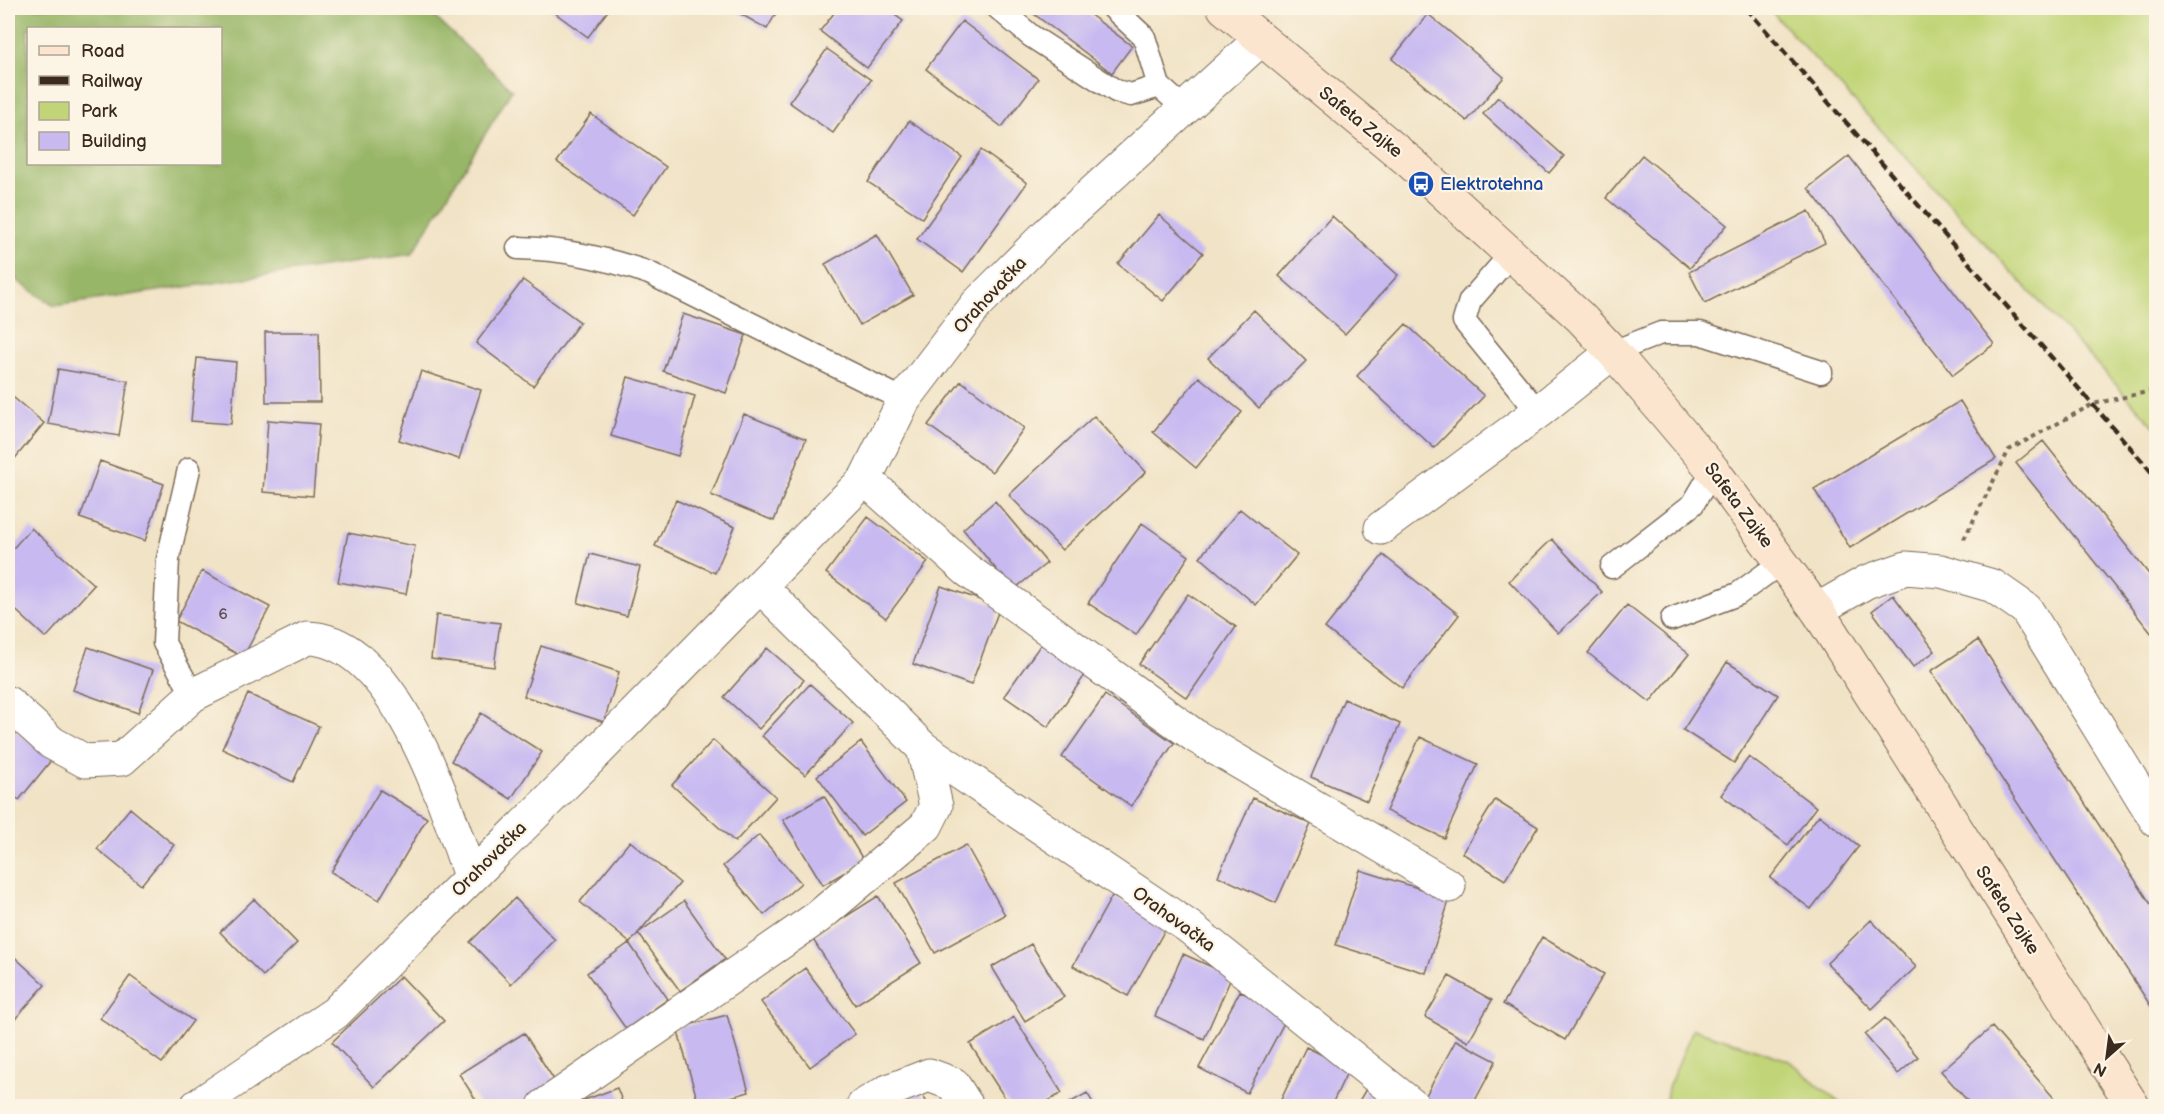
<svg xmlns="http://www.w3.org/2000/svg" width="2164" height="1114" font-family="'Balsamiq Sans',sans-serif">
  <style>
    .green { fill: #c1d578; stroke: #7e804b; stroke-width: 1.5 }
    .forest { fill: #98b668; stroke: #6a7043; stroke-width: 1.5; fill-rule: evenodd }
    .building { fill: #c8baf1 }
    .lines { fill: none; stroke-linecap: round; stroke-linejoin: round }
    .lane-casing { stroke: #7b6b59; stroke-width: 25 }
    .street-casing { stroke: #7b6b59; stroke-width: 35 }
    .secondary-casing { stroke: #7b6b59; stroke-width: 35 }
    .path { stroke: #7b6b59; stroke-width: 4; stroke-dasharray: 4.5 4.5; stroke-linecap: butt }
    .lane { stroke: #fff; stroke-width: 22 }
    .street { stroke: #fff; stroke-width: 33 }
    .secondary { stroke: #fbe5cf; stroke-width: 33 }
    .rail { stroke: #3b2a1e; stroke-width: 4.5; stroke-dasharray: 9 4.5; stroke-linecap: butt }
    .labels { text-anchor: middle; stroke-width: 4.5; stroke-linejoin: round; paint-order: stroke }
    .number-label { font-size: 15px; fill: #5e4e53 }
    .street-label { font-size: 18px; fill: #3b2a1e; stroke: #fcf5e5 }
    .transit-label { font-size: 18px; fill: #164399; stroke: #fcf5e5; text-anchor: start }
  </style>
  <rect width="100%" height="100%" fill="#fcf5e5"/>
  <filter id="ink" filterUnits="userSpaceOnUse"><feTurbulence type="fractalNoise" baseFrequency=".0167" numOctaves="2"/><feDisplacementMap in="SourceGraphic" scale="12" xChannelSelector="R" yChannelSelector="G"/><feConvolveMatrix kernelMatrix="1 2 1 2 8 2 1 2 1" color-interpolation-filters="sRGB"/></filter>
  <filter id="wash" filterUnits="userSpaceOnUse"><feTurbulence type="fractalNoise" baseFrequency=".008" numOctaves="4" result="noise"/><feDisplacementMap in="SourceGraphic" scale="24" xChannelSelector="R" yChannelSelector="G"/><feGaussianBlur stdDeviation="1.35" result="paint"/><feColorMatrix in="noise" values="0 0 0 0 0 0 0 0 0 0 0 0 0 0 0 0 0 1.4 0 .05"/><feComposite in="paint" operator="in"/></filter>
  <g filter="url(#wash)">
    <rect width="100%" height="100%" fill="#f1e3c6"/>
    <path class="green" d="M1768 8H2156V428Z
      M1693 1029 1788 1060 1843 1106H1665L1668 1088Z"/>
    <path class="forest" d="M8 8H425L512 90 412 254 54 306 8 274ZM28 28H220V164H28Z"/>
    <g id="blocks">
      <path class="building" d="M548 8H610L588 37Z
        M730 8H779L767 29Z
        M838 8H885L903 21 867 68 820 31Z
        M1026 8H1081L1132 46 1112 73Z
        M1428 14 1504 77 1467 121 1392 59Z
        M962 21 1038 79 1002 127 926 69Z
        M827 49 871 80 833 133 789 102Z
        M1498 97 1564 156 1549 173 1483 114Z
        M591 114 666 167 633 215 557 162Z
        M909 121 962 157 922 218 868 182Z
        M981 150 1027 183 963 272 917 239Z
        M1642 155 1727 225 1690 268 1606 198Z
        M1849 156 1994 344 1953 375 1808 188Z
        M1809 211 1825 243 1705 303 1689 272Z
        M1159 215 1203 253 1163 301 1118 264Z
        M1332 216 1398 275 1345 334 1279 276Z
        M877 234 913 295 860 325 825 264Z
        M523 280 580 322 533 386 476 343Z
        M1254 310 1306 361 1259 408 1208 358Z
        M683 314 746 335 726 393 663 371Z
        M1406 324 1484 396 1434 448 1357 376Z
        M265 332H319L320 402H266Z
        M197 358 236 362 231 424 191 421Z
        M58 369 128 381 119 436 48 424Z
        M421 371 481 390 459 459 399 440Z
        M628 377 695 396 678 456 611 436Z
        M1199 377 1242 412 1196 468 1153 432Z
        M961 381 1024 428 992 472 928 425Z
        M8 393 44 423 8 467Z
        M1960 401 1996 459 1850 548 1814 489Z
        M744 414 806 439 774 521 711 495Z
        M1094 416 1146 472 1062 550 1009 495Z
        M268 420 319 424 313 496 263 492Z
        M2043 441 2156 583V639L2016 463Z
        M100 461 164 484 145 541 80 518Z
        M676 500 735 527 715 573 655 546Z
        M995 501 1047 563 1013 590 963 529Z
        M1240 509 1297 555 1256 605 1200 557Z
        M868 517 928 562 886 618 826 573Z
        M1142 523 1189 556 1136 635 1088 603Z
        M31 528 94 585 46 638 8 603V554Z
        M348 533 415 546 406 594 338 582Z
        M1552 539 1602 592 1558 633 1509 581Z
        M590 554 640 567 627 616 578 603Z
        M1383 555 1459 615 1402 688 1325 628Z
        M202 571 270 607 243 657 176 621Z
        M941 586 1000 607 971 685 913 664Z
        M1188 594 1236 627 1187 698 1139 664Z
        M1893 595 1935 651 1913 667 1872 611Z
        M1627 605 1689 654 1650 702 1588 653Z
        M436 615 500 623 494 667 431 659Z
        M1044 640 1088 671 1048 727 1004 696Z
        M1978 640 2156 912V1014L1931 671Z
        M541 646 619 672 604 722 524 696Z
        M88 647 153 670 138 713 73 690Z
        M767 648 804 680 759 729 724 697Z
        M1727 662 1778 695 1734 763 1683 730Z
        M810 684 853 723 805 775 762 736Z
        M248 694 319 726 293 782 222 749Z
        M1105 695 1174 743 1131 806 1062 757Z
        M1344 699 1400 724 1367 801 1311 777Z
        M481 713 542 752 511 799 451 761Z
        M8 723 53 758 19 800 8 791Z
        M1420 737 1478 764 1444 838 1386 811Z
        M713 740 776 797 735 842 672 785Z
        M861 742 906 802 862 836 817 776Z
        M1749 757 1816 807 1788 845 1721 795Z
        M380 790 427 818 379 900 331 872Z
        M824 796 864 861 823 885 783 820Z
        M1253 798 1311 824 1276 903 1218 876Z
        M1495 800 1538 827 1505 880 1462 853Z
        M130 808 174 845 141 885 97 849Z
        M1819 815 1859 846 1811 909 1770 878Z
        M759 835 801 883 764 915 723 866Z
        M630 841 680 883 630 943 580 902Z
        M966 845 1005 915 935 953 896 883Z
        M1360 870 1450 898 1426 973 1336 945Z
        M878 896 921 963 855 1005 812 938Z
        M1112 896 1167 926 1128 996 1073 966Z
        M515 898 555 940 511 984 470 942Z
        M254 899 297 943 263 976 220 932Z
        M684 901 725 959 680 991 638 933Z
        M1871 920 1916 967 1872 1009 1827 963Z
        M1542 937 1604 974 1565 1040 1503 1004Z
        M629 943 668 999 626 1029 587 973Z
        M1031 944 1064 997 1025 1021 992 967Z
        M8 951 45 985 8 1027Z
        M1183 954 1232 976 1204 1039 1155 1016Z
        M805 968 855 1034 810 1067 761 1002Z
        M130 976 193 1021 162 1063 100 1018Z
        M401 976 444 1021 374 1087 332 1042Z
        M1449 976 1492 1000 1468 1042 1425 1017Z
        M1240 991 1287 1017 1247 1093 1199 1068Z
        M727 1015 749 1092 699 1106 677 1028Z
        M1014 1017 1062 1093 1040 1106H1010L970 1044Z
        M1885 1018 1918 1057 1898 1074 1865 1035Z
        M1992 1027 2061 1106H1972L1941 1071Z
        M524 1033 558 1086 526 1106H480L459 1074Z
        M1456 1040 1496 1061 1472 1106H1439L1424 1099Z
        M1306 1047 1349 1068 1331 1106H1278Z
        M617 1088 624 1106H568Z
        M1366 1089 1396 1106H1356Z
        M920 1091 929 1106H894Z
        M1087 1093 1095 1106H1064Z"/>
    </g>
  </g>
  <g filter="url(#ink)">
    <use href="#blocks" fill-opacity="0" stroke="#7b6b59" stroke-width="1.5"/>
    <g class="lines">
      <defs>
        <path id="lane" d="M998 8 1031 36 1116 91 1131 95 1159 86
          M1113 8 1144 37 1159 86 1185 109
          M518 248C565 249 605 258 649 273L904 400
          M1511 254 1470 301 1464 321 1538 412
          M1613 352 1661 333H1700L1821 372
          M189 469 168 559 164 643 193 695
          M1612 567 1693 504 1713 470
          M1672 619 1738 594 1782 562"/>
        <path id="street" d="M865 479 967 570 1195 736 1449 886
          M1381 528 1538 412 1613 352
          M761 587 923 748 1189 927 1413 1106
          M1817 610 1866 582 1906 568 1941 571 1993 586 2026 609 2156 820
          M8 703 52 743 85 761 122 759 193 695 307 638C395 639 446 807 470 876
          M197 1106 335 1013 591 758 865 479 904 400 977 304 1046 235 1261 39
          M544 1106 818 917 926 826 936 806 923 748
          M863 1106 888 1091 929 1075 953 1084 967 1106"/>
        <path id="secondary" d="M1224 8 1410 162 1580 317 1613 352 1713 470 1817 610 2133 1106"/>
      </defs>
      <use href="#lane" class="lane-casing"/>
      <use href="#street" class="street-casing"/>
      <use href="#secondary" class="secondary-casing"/>
      <path class="path" d="M1964 539 2009 450 2093 404 2156 390"/>
      <use href="#lane" class="lane"/>
      <use href="#street" class="street"/>
      <use href="#secondary" class="secondary"/>
      <path class="rail" d="M1746 8 2156 477"/>
    </g>
  </g>
  <defs>
    <symbol id="bus-disc" viewBox="-11 -11 22 22"><circle r="9.5" fill="#1a4fb4" stroke="#fcf5e5"/><path d="M-5-6H5V4H4V6H2V4H-2V6H-4V4H-5ZM-3.5-4V0h7V-4ZM-3.5 1.2v1.5H-2V1.2ZM2 1.2v1.5H3.5V1.2Z" fill="#fff"/></symbol>
  </defs>
  <g fill-rule="evenodd">
    <use href="#bus-disc" x="1406" y="169" width="30" height="30"/>
  </g>
  <g class="labels">
    <g class="number-label">
      <text x="223" y="619">6</text>
    </g>
    <g class="street-label">
      <text transform="translate(1361 122) rotate(39)" y="6">Safeta Zajke</text>
      <text transform="translate(990 295) rotate(-47)" y="6">Orahovačka</text>
      <text transform="translate(1739 505) rotate(53)" y="6">Safeta Zajke</text>
      <text transform="translate(489 859) rotate(-45)" y="6">Orahovačka</text>
      <text transform="translate(2008 910) rotate(57)" y="6">Safeta Zajke</text>
      <text transform="translate(1174 919) rotate(36)" y="6">Orahovačka</text>
    </g>
    <g class="transit-label">
      <text x="1440" y="190">Elektrotehna</text>
    </g>
  </g>
  <rect width="2164" height="1114" fill="none" stroke="#fcf5e5" stroke-width="30"/>
  <rect x="27" y="27" width="195" height="138" fill="#fcf5e5" stroke="#afa495" stroke-width="1.5"/>
  <rect x="39" y="46" width="30" height="9" fill="#fbe5cf" stroke="#afa495" stroke-width="1.5"/>
  <text x="81" y="57" font-size="18" fill="#3b2a1e">Road</text>
  <rect x="39" y="76" width="30" height="9" fill="#3b2a1e" stroke="#afa495" stroke-width="1.5"/>
  <text x="81" y="87" font-size="18" fill="#3b2a1e">Railway</text>
  <rect x="39" y="102" width="30" height="18" fill="#c1d578" stroke="#afa495" stroke-width="1.5"/>
  <text x="81" y="117" font-size="18" fill="#3b2a1e">Park</text>
  <rect x="39" y="132" width="30" height="18" fill="#c8baf1" stroke="#afa495" stroke-width="1.5"/>
  <text x="81" y="147" font-size="18" fill="#3b2a1e">Building</text>
  <g transform="translate(2107 1057) rotate(208)" stroke="#fcf5e5" stroke-width="4.5" paint-order="stroke">
  <path d="M0-4.5L10 22L0 15L-10 22Z" fill="#3b2a1e"/>
  <text y="-9" font-size="16" font-weight="bold" text-anchor="middle" fill="#3b2a1e">N</text>
  </g>
</svg>
